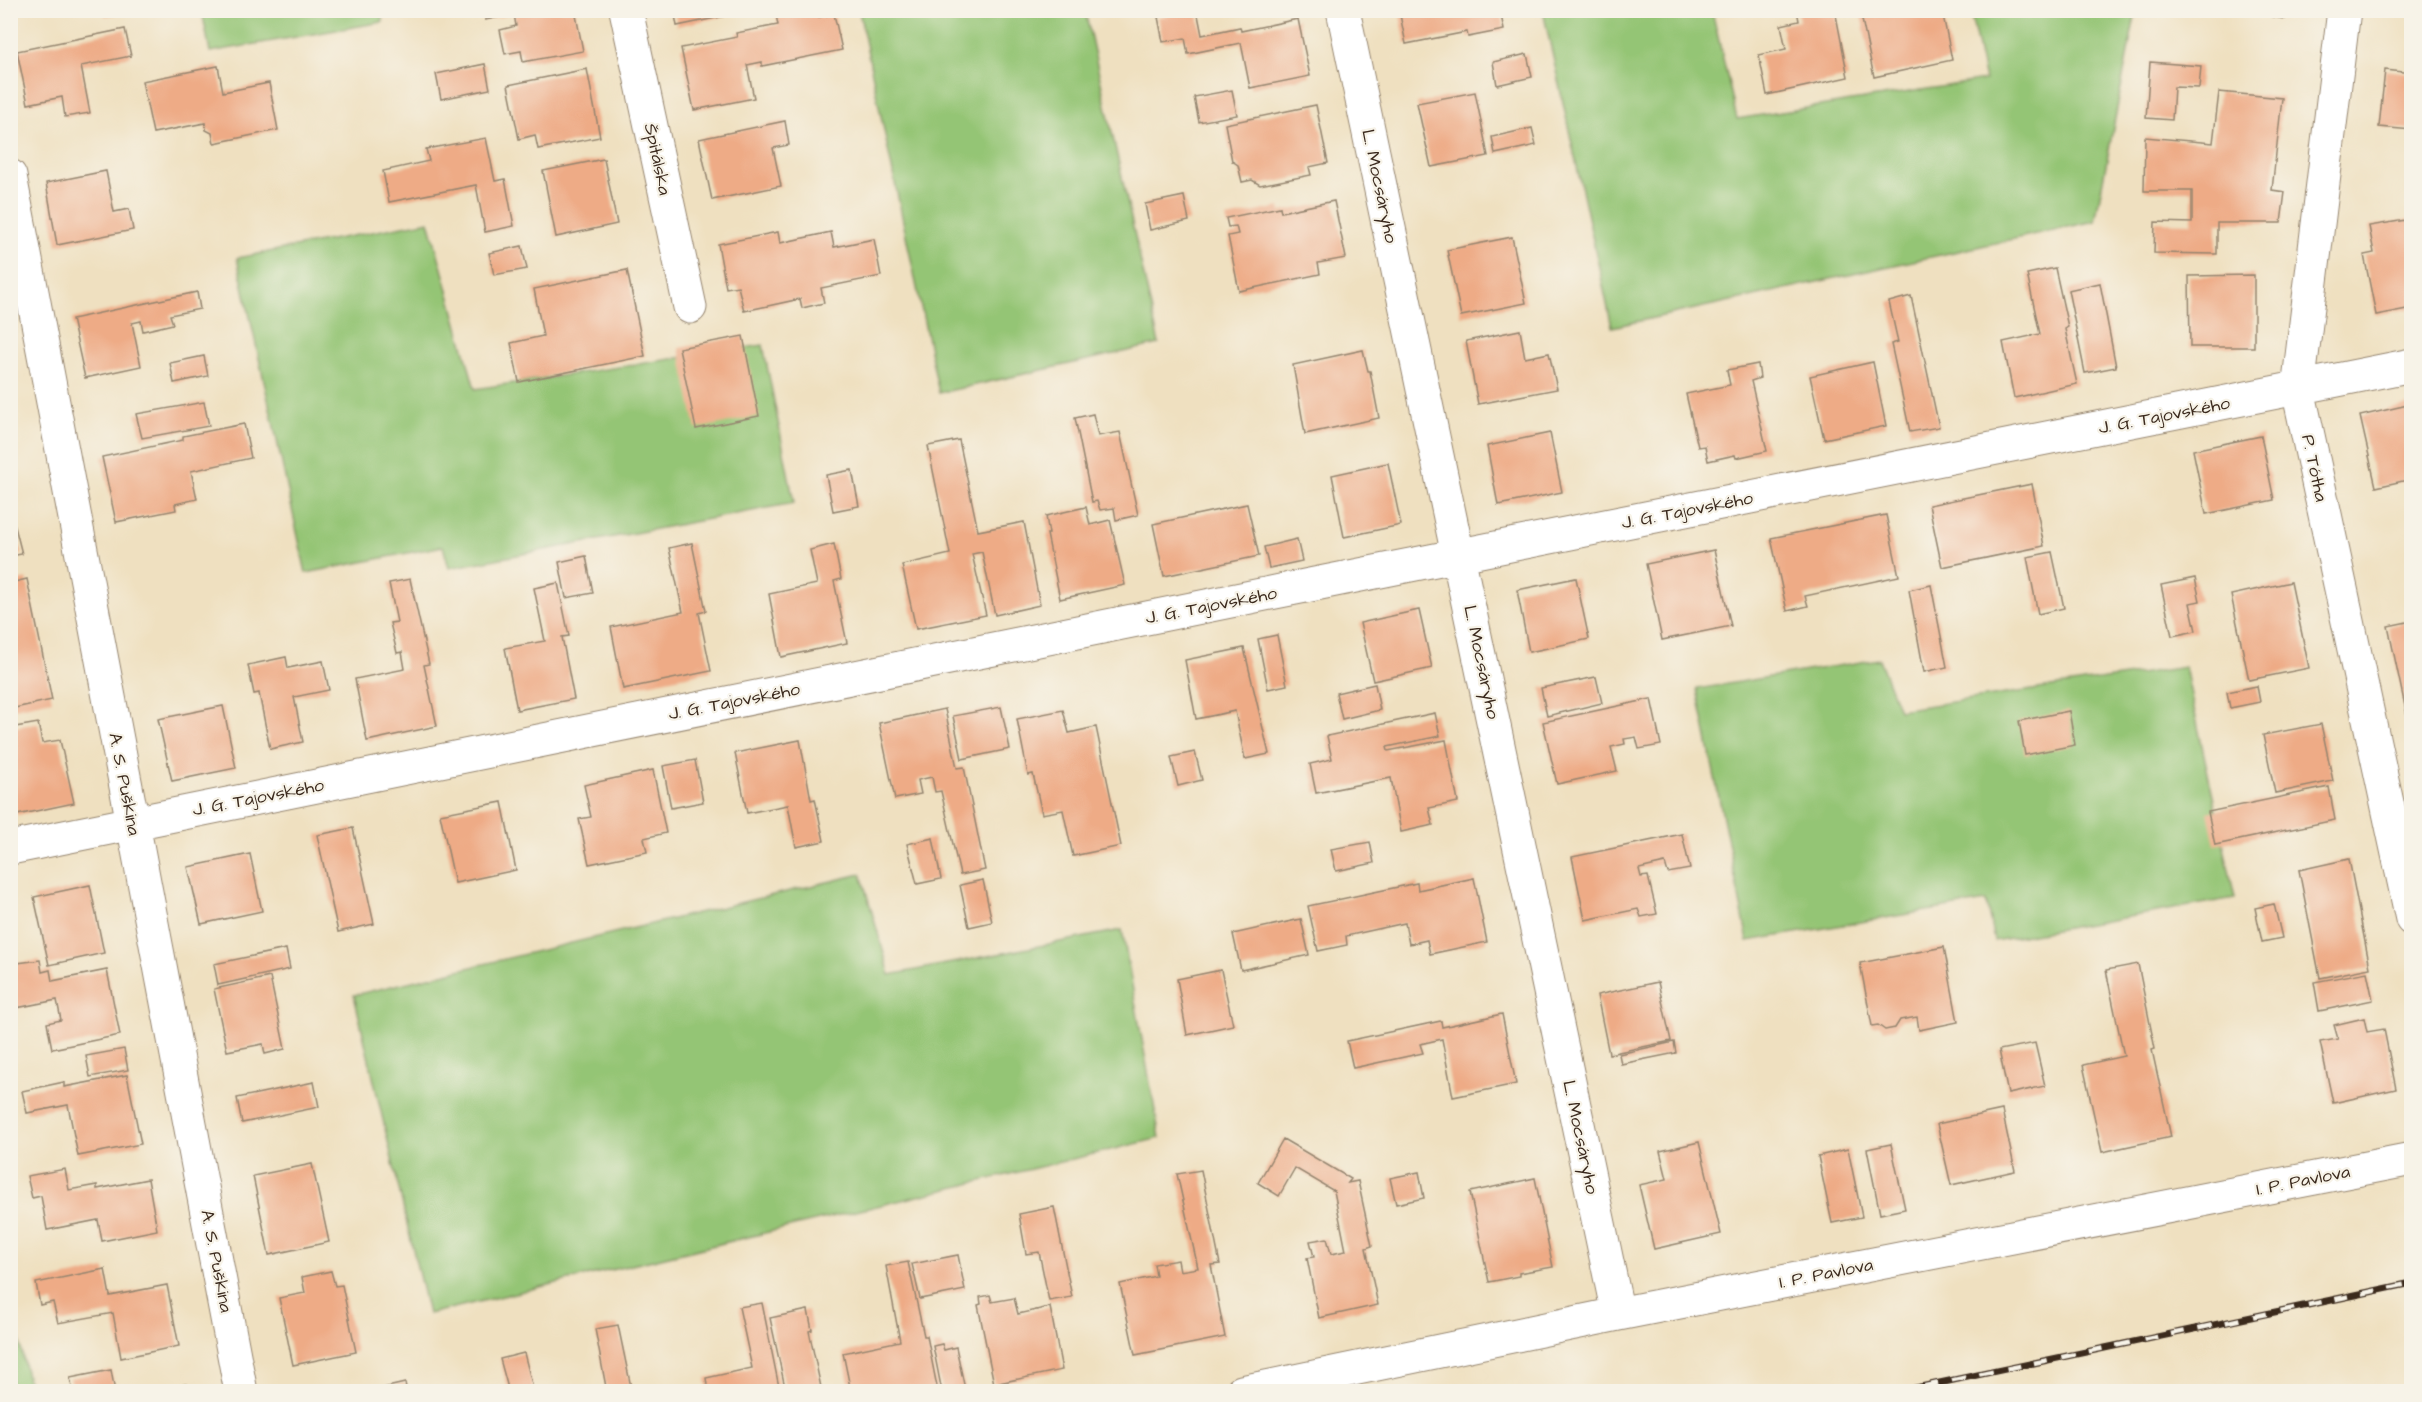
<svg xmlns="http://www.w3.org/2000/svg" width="2422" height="1402" font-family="'Architects Daughter',sans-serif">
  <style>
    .green { fill: #94c575; stroke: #68784a; stroke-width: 1.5 }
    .building { fill: #eeab86 }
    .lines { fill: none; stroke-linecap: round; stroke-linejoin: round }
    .street-casing { stroke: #95856f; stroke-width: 35 }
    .street { stroke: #fff; stroke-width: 33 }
    .rail-casing { stroke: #3b2a1e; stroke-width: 7 }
    .rail { stroke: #f7f3e8; stroke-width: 4.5; stroke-dasharray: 14; stroke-linecap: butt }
    .labels { text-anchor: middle; stroke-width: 4.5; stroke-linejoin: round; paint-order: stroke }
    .street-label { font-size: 18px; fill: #3b2a1e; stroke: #f7f3e8 }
  </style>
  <rect width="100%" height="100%" fill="#f7f3e8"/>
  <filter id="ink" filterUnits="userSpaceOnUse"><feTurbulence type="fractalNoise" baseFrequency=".0167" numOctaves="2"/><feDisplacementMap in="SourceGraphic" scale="12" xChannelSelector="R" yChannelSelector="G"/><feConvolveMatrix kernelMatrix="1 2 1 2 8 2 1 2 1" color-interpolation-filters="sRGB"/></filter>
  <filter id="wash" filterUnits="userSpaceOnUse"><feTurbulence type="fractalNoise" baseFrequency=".008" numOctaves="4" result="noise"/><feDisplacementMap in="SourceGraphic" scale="24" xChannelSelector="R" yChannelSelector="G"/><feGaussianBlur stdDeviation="1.35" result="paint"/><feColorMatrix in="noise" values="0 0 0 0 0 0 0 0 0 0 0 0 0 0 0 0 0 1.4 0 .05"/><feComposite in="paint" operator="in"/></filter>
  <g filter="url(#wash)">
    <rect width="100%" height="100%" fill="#efe0c0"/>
    <path class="green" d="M202 11H381L383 22 210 52Z
      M859 11H1085L1159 344 939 393Z
      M1543 11H1712L1737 119 1985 80 1970 11H2136L2095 221 1612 327Z
      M429 221 475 389 763 345 794 503 449 568 443 546 306 573 237 258Z
      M1879 659 1899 710 2185 667 2235 898 1994 941 1986 901 1748 941 1697 689Z
      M861 874 890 975 1122 930 1160 1138 428 1314 354 995Z
      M10 1302H11L30 1391H11Z"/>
    <g id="blocks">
      <path class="building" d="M104 10H130V12L105 16Z
        M483 10H575L583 51 523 62 521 51 505 54 500 30 516 26 514 14 485 20Z
        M674 10H740V13L677 26Z
        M775 10H818L819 17 834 14 842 50 762 66V62L747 65 754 98 694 110 681 48 737 37 736 33 778 25Z
        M1197 10 1202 35 1240 27 1241 31 1298 19 1310 76 1250 88 1241 43 1188 54 1185 38 1163 42 1158 17Z
        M1399 10H1500L1504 30 1468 37 1467 32 1406 44Z
        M1797 10H1835L1848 77 1767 95 1759 55 1786 49 1781 25 1799 21Z
        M1860 10H1942L1952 60 1874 77Z
        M2237 10H2286L2285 19Z
        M125 29 131 56 81 66 90 113 65 117 62 97 28 104 17 51Z
        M1527 54 1532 77 1497 85 1493 62Z
        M2150 62 2201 66 2199 88 2174 87 2172 120 2146 118Z
        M485 64 490 89 441 99 436 74Z
        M218 66 223 92 269 83 278 130 214 143 212 133 206 130 205 123 153 133 142 81Z
        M587 69 600 137 538 149 535 135 519 139 508 85Z
        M2385 70 2412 73V130L2379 127Z
        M1232 90 1237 115 1199 122 1194 97Z
        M1475 92 1488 156 1431 167 1417 103Z
        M2219 92 2282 98 2272 190 2285 192 2281 223H2217V254L2154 253 2155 222 2192 223V191H2144L2145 137 2213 143Z
        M1316 105 1328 163 1309 167 1311 175 1260 185 1252 180 1242 182 1238 165 1232 161 1225 124Z
        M785 121 789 145 773 148 781 186 712 200 699 139Z
        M1532 128 1536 145 1495 154 1492 137Z
        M486 138 495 181 505 179 514 226 485 232 476 185 389 202 383 171 429 161 426 149Z
        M604 159 617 224 556 237 543 171Z
        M106 171 114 212 129 209 133 230 57 245 46 183Z
        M1184 196 1189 221 1150 230 1145 204Z
        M1334 201 1346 258 1318 263 1320 274 1239 291 1228 236 1238 234 1236 226 1228 227 1226 218 1280 207 1281 212Z
        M2412 219V308L2376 315 2364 255 2374 253 2369 226Z
        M778 232 780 243 831 232 834 247 874 239 881 276 821 288 824 303 802 308 800 299 744 311 738 286 726 288 718 244Z
        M1512 237 1526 303 1461 316 1447 250Z
        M522 246 527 269 494 275 489 253Z
        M2055 268 2068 327 2065 329 2077 384 2014 398 2003 342 2040 334 2027 274Z
        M627 270 645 356 519 382 511 343 543 336 534 289Z
        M2254 275V347H2190L2189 276Z
        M2100 283 2116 367 2085 373 2068 290Z
        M197 292 200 309 170 315 173 324 143 331 141 321 132 323 141 366 85 378 72 319Z
        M1911 296 1939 427 1910 432 1891 344 1898 342 1889 302Z
        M1520 330 1525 358 1549 353 1557 389 1478 404 1466 341Z
        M743 336 759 416 696 429 679 348Z
        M1363 350 1368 371H1370L1379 418 1305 434 1293 365Z
        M204 356 208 376 174 383 170 363Z
        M1873 362 1886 426 1824 439 1810 376Z
        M1758 364 1760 378 1751 381 1767 451 1736 458 1735 455 1708 461 1705 446 1698 447 1686 394 1730 385 1727 370Z
        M204 402 209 426 142 438 136 414Z
        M2412 404V479L2376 487 2360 416Z
        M1093 414 1098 436 1120 432 1138 515 1116 520 1114 508 1100 510 1097 501 1092 502 1075 418Z
        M244 424 251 458 191 471 197 499 175 504 176 510 116 522 102 457 183 440V436Z
        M1550 433 1562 492 1498 505 1487 446Z
        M2261 436 2274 500 2206 514 2193 450Z
        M959 440 978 531 1024 522 1040 605 995 615 982 552 972 554 986 615 916 629 902 565 950 554 928 446Z
        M1388 463 1401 525 1344 537 1332 475Z
        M852 470 859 506 833 511 826 475Z
        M2032 484 2044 546 1942 567 1929 505Z
        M1247 504 1259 556 1164 576 1153 524Z
        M10 507 22 554 10 556Z
        M1086 507 1090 525 1110 520 1125 585 1060 599 1047 534H1049L1046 516Z
        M1886 515 1899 576 1805 596 1808 606 1787 611 1771 538Z
        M1297 539 1302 561 1269 568 1264 547Z
        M692 543 706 611 699 613 711 671 623 689 611 627 683 612 669 548Z
        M834 544 841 579 834 581 847 643 781 657 769 594 817 584 810 550Z
        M1714 550 1731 626 1662 640 1646 564Z
        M2052 552 2064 608 2038 614 2027 557Z
        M586 556 593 593 566 598 559 562Z
        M1576 578 1589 639 1529 652 1517 590Z
        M2195 578 2200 601 2190 603 2196 631 2172 636 2161 585Z
        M27 579 52 700 10 709V583Z
        M410 579 429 664 424 665 437 726 367 741 355 679 405 669 402 652 397 653 390 623 397 622 389 583Z
        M2291 582 2309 668 2249 680 2231 595Z
        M558 583 569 636 562 637 574 699 517 710 505 648 545 641 534 588Z
        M1931 585 1947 667 1924 672 1909 590Z
        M1419 610 1432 668 1373 681 1360 623Z
        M2412 621V730H2410L2388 626Z
        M1277 635 1287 685 1268 689 1258 639Z
        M1244 648 1269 754 1245 759 1235 711 1196 719 1185 660Z
        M286 657 288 668 323 661 329 690 294 697 303 742 270 749 259 693 254 694 248 665Z
        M1596 677 1602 703 1547 716 1541 688Z
        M1375 684 1380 710 1342 719 1336 693Z
        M2257 686 2260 702 2230 708 2227 692Z
        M1651 699 1661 745 1639 749 1636 737 1624 739 1625 744 1611 747 1617 771 1557 784 1543 722Z
        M223 706 236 768 172 781 158 719Z
        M1001 707 1010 749 962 759 953 716Z
        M945 709 957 768 964 767 985 870 960 875 941 791 935 792 932 777 918 780 921 794 895 799 879 723Z
        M1063 710 1069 733 1096 727 1121 846 1073 856 1063 810 1042 814 1033 774 1028 775 1017 719Z
        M2069 711 2075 745 2025 755 2019 721Z
        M1435 713 1440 736 1387 747 1388 751 1446 740 1458 802 1429 808 1433 825 1401 832 1391 778 1316 793 1310 764 1332 759 1327 736Z
        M38 723 42 743 60 740 74 803 17 815 10 782V728Z
        M2321 724 2333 781 2275 793 2263 735Z
        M800 740 811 800 815 799 824 841 796 847 788 805 747 813 735 753Z
        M1195 752 1202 780 1178 786 1171 757Z
        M695 760 703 802 671 808 663 766Z
        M653 770 666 833 644 838 647 852 589 864 579 819 591 817 584 785Z
        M2329 787 2335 820 2215 845 2208 812Z
        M502 802 516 870 455 883 440 814Z
        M353 828 374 924 338 932 317 835Z
        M1682 834 1690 869 1668 873 1665 863 1639 869 1641 877 1648 876 1657 914 1641 917 1638 909 1585 920 1572 857Z
        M933 838 941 879 917 884 907 844Z
        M1370 842 1374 863 1336 871 1331 849Z
        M250 854 262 911 201 924 188 867Z
        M2349 859 2370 968 2320 978 2299 870Z
        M1474 878 1487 942 1430 954 1427 940 1409 944 1405 923 1346 936 1347 945 1318 951 1308 906 1417 883 1418 890Z
        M983 880 992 922 969 927 960 885Z
        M90 885 104 953 49 965 34 897Z
        M2274 904 2282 938 2262 942 2255 908Z
        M1301 919 1309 955 1241 970 1233 934Z
        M1944 947 1958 1022 1919 1030 1917 1017 1900 1020 1895 1028 1885 1030 1878 1025 1872 1026 1860 963Z
        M286 949 290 969 218 985 214 964Z
        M40 960 42 972 50 970 52 981 107 970 120 1035 52 1049 47 1023 61 1020 57 1000 16 1008 13 989 10 990V964Z
        M2138 964 2155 1049 2152 1050 2171 1137 2102 1152 2083 1065 2124 1056 2106 970Z
        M1221 970 1233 1025 1187 1035 1177 979Z
        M2367 972 2373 1000 2319 1011 2314 982Z
        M270 977 285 1049 265 1054 263 1044 227 1051 214 989Z
        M1658 982 1671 1041 1609 1054 1597 995Z
        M1502 1014 1516 1084 1453 1097 1442 1039 1420 1044 1423 1053 1353 1068 1347 1041 1441 1021 1442 1027Z
        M2364 1018 2367 1032 2384 1029 2396 1089 2333 1103 2320 1042 2338 1039 2334 1025Z
        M1674 1042 1676 1053 1621 1064 1619 1054Z
        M2035 1043 2045 1086 2008 1094 1999 1050Z
        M124 1049 128 1070 90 1077 86 1056Z
        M127 1075 141 1144 78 1156 68 1105 27 1113 22 1091 64 1082V1087Z
        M314 1082 319 1107 242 1123 237 1098Z
        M2002 1110 2015 1171 1951 1185 1937 1124Z
        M1283 1139 1351 1179 1348 1183 1358 1181 1372 1246 1366 1248 1378 1305 1319 1318 1307 1258 1314 1257 1310 1241 1327 1238 1331 1254 1346 1251 1334 1191 1295 1168 1279 1196 1258 1183Z
        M1699 1142 1721 1234 1654 1249 1639 1185 1667 1179 1660 1151Z
        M1891 1144 1905 1209 1880 1214 1867 1149Z
        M1848 1149 1862 1217 1832 1223 1818 1156Z
        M312 1164 329 1242 269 1255 253 1176Z
        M65 1169 69 1190 97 1185V1189L148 1179 157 1230 102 1241 98 1220 47 1230 41 1196 32 1198 27 1176Z
        M1201 1170 1220 1264 1211 1265 1225 1337 1135 1355 1120 1284 1156 1276 1154 1264 1178 1260 1180 1271 1198 1268 1177 1174Z
        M1419 1172 1424 1198 1396 1204 1390 1178Z
        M1535 1178 1553 1267 1519 1273V1276L1489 1282 1470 1192Z
        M1054 1207 1072 1297 1049 1301 1039 1252 1026 1254 1019 1214Z
        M958 1255 965 1290 920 1299 912 1264Z
        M908 1262 924 1336H927L938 1392H851L843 1353 900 1341 886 1266Z
        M105 1269 110 1296 167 1285 179 1346 121 1358 113 1313 58 1323 53 1302 40 1305 36 1283Z
        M331 1271 335 1286 342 1285 356 1352 293 1365 279 1298 305 1293 302 1277Z
        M990 1295 992 1302 1014 1298 1018 1314 1050 1307 1062 1370 994 1384 978 1305 981 1304 980 1297Z
        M762 1303 780 1392H708L706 1378 752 1368 739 1307Z
        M808 1310 812 1330 809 1331 822 1392H786L770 1318Z
        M618 1325 632 1392H591L606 1387 595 1329Z
        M942 1344 944 1350 956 1347 965 1389 942 1392 933 1346Z
        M524 1353 534 1392H509L500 1359Z
        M111 1370 115 1392H73L70 1378Z
        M405 1383 407 1392H370V1391Z
        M186 1384 188 1392H150V1390Z"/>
    </g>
  </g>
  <g filter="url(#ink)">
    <use href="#blocks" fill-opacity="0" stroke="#95856f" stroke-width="1.5"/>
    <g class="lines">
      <defs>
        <path id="street" d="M626 10 690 307
          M1343 10 1618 1314
          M2344 10 2298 389 2412 919
          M10 176 241 1392
          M10 848 1305 586 2412 365
          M1242 1392 1618 1314 2412 1159"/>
      </defs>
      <use href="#street" class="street-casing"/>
      <use href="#street" class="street"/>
      <defs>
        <path id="rail" d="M1897 1392 2412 1283"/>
      </defs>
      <use href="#rail" class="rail-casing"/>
      <use href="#rail" class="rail"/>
    </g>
  </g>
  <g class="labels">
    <g class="street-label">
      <text transform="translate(658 159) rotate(78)" y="6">Špitálska</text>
      <text transform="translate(1380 186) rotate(78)" y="6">L. Mocsáryho</text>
      <text transform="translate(2164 415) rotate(-11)" y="6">J. G. Tajovského</text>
      <text transform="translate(2315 468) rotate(78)" y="6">P. Tótha</text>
      <text transform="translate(1687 510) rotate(-11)" y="6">J. G. Tajovského</text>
      <text transform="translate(1211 605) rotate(-11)" y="6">J. G. Tajovského</text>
      <text transform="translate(1482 662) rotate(78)" y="6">L. Mocsáryho</text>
      <text transform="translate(734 701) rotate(-11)" y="6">J. G. Tajovského</text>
      <text transform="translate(125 784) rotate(79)" y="6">A. S. Puškina</text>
      <text transform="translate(258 797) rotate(-11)" y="6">J. G. Tajovského</text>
      <text transform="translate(1581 1137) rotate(78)" y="6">L. Mocsáryho</text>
      <text transform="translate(2303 1180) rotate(-11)" y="6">I. P. Pavlova</text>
      <text transform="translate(217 1261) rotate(79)" y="6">A. S. Puškina</text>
      <text transform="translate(1826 1273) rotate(-11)" y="6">I. P. Pavlova</text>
    </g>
  </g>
  <rect width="2422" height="1402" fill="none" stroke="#f7f3e8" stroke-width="36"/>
</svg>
